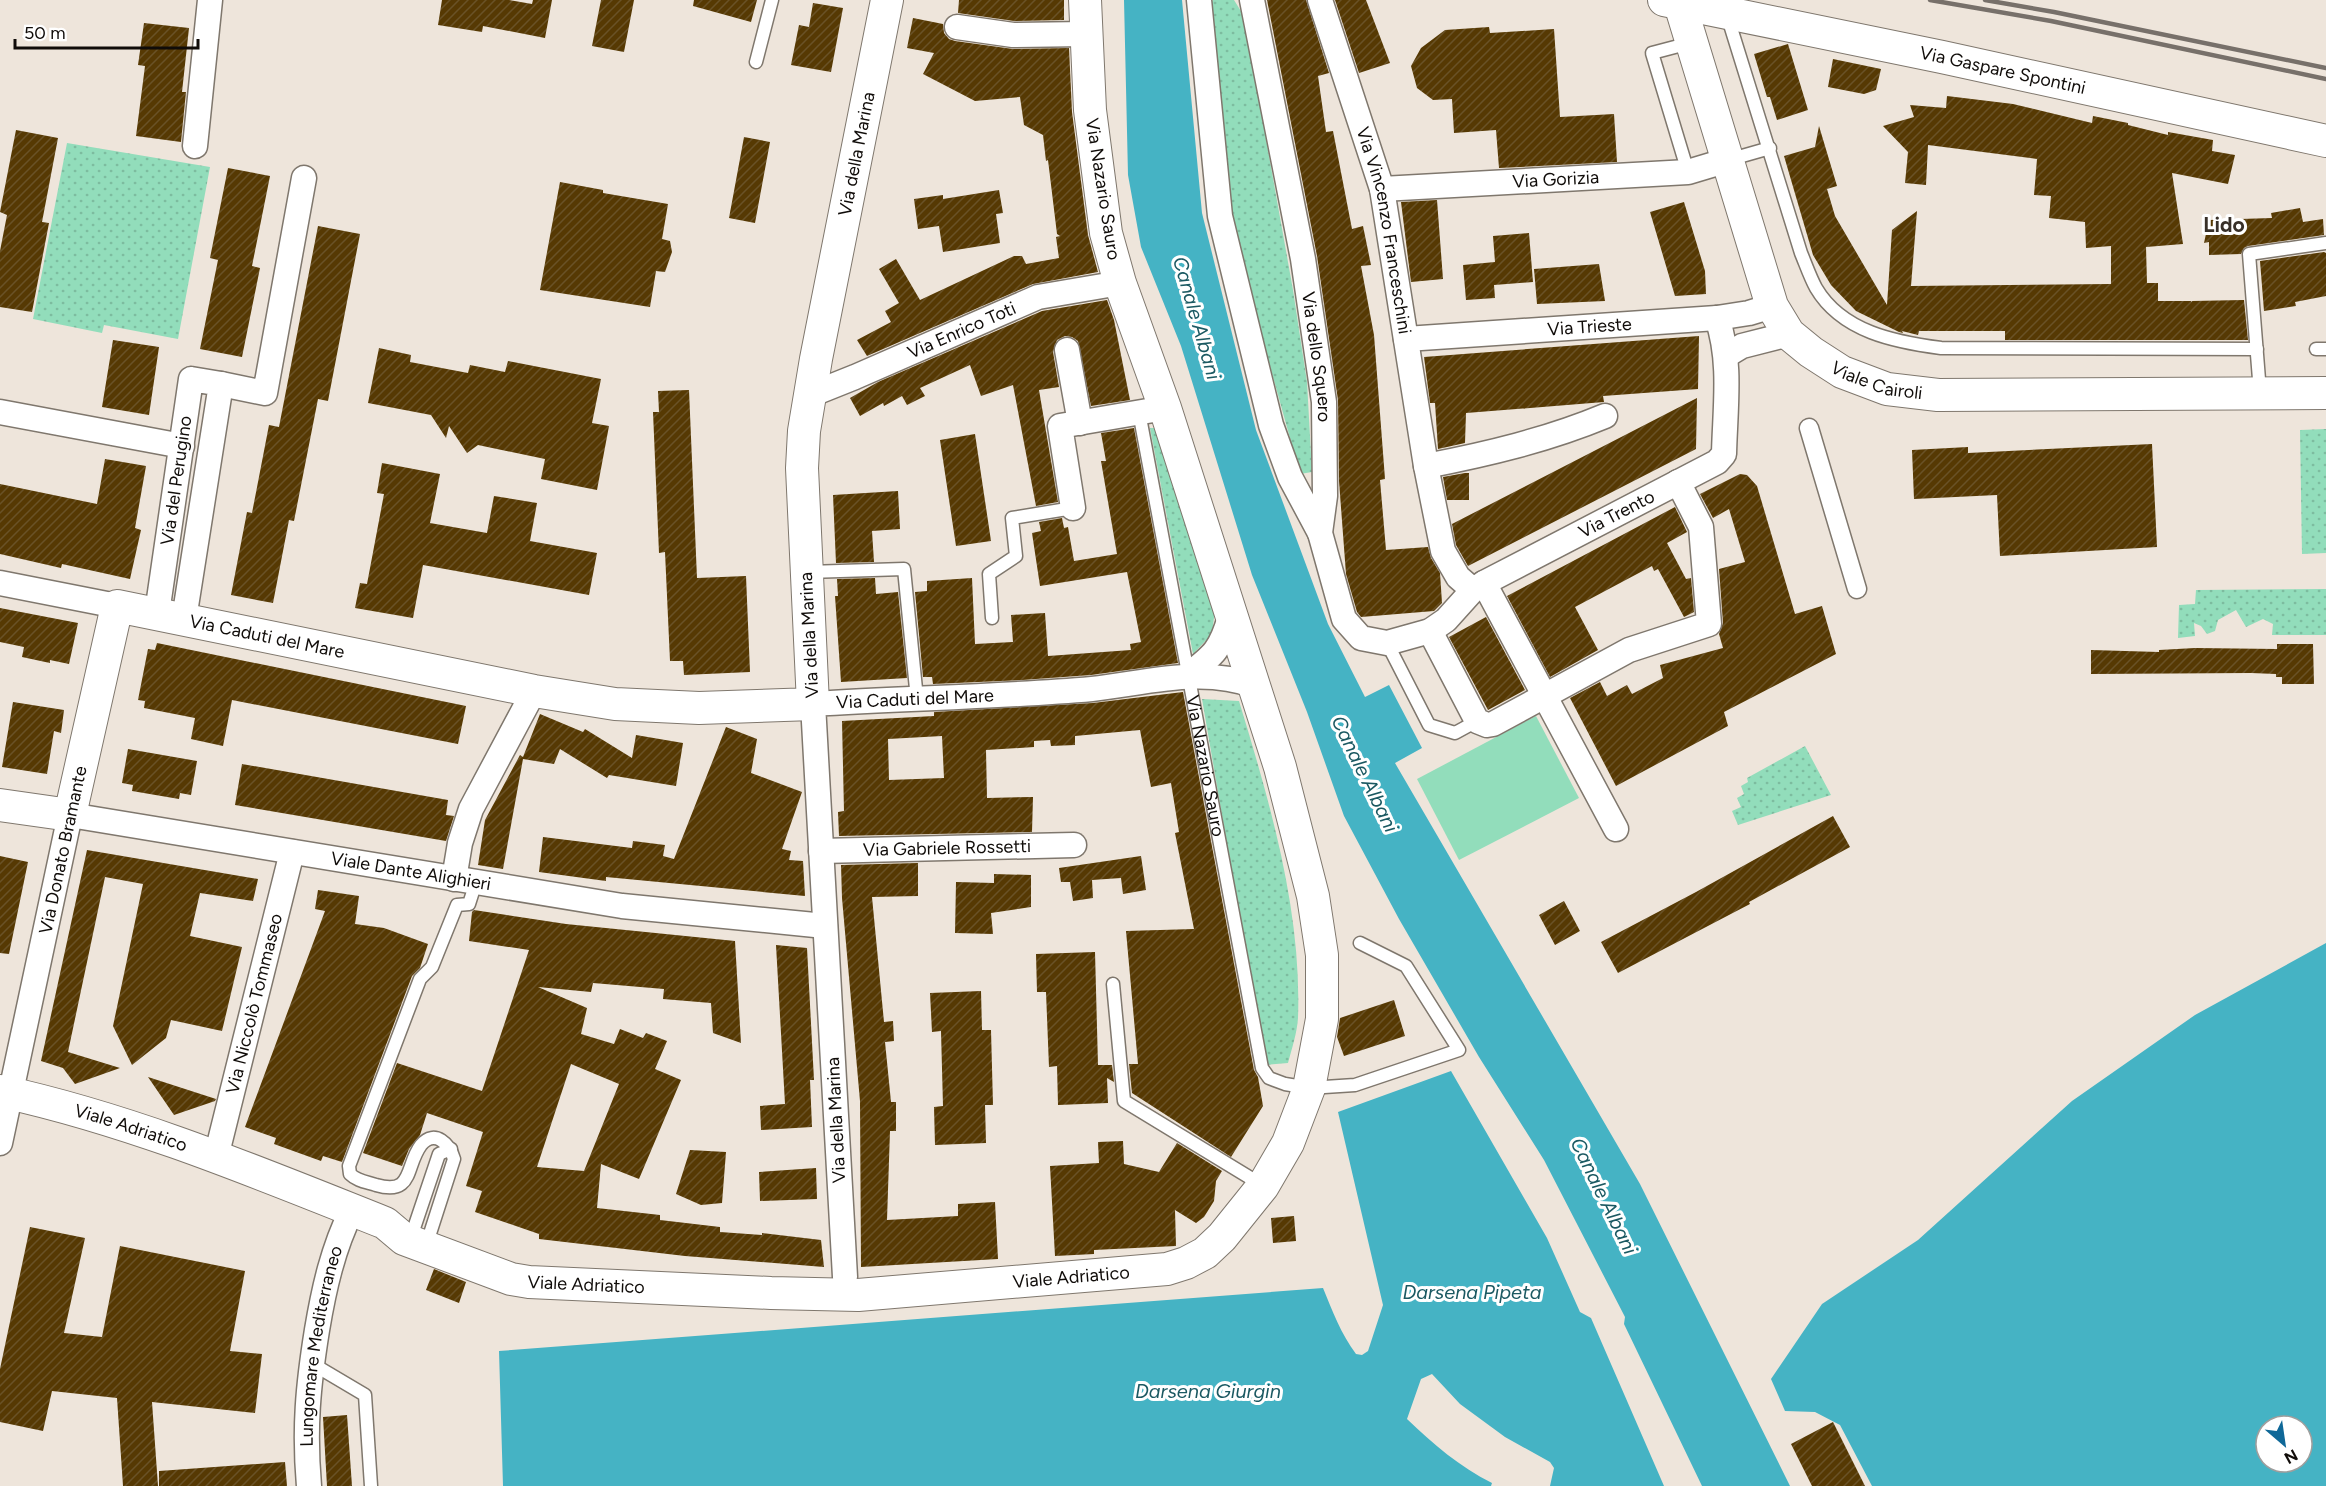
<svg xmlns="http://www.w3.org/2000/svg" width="2326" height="1486" font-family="Figtree,sans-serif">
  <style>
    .grass { fill: #92ddbb }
    .park { fill: url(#park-dots) }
    .water { fill: #45b3c4; fill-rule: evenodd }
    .building { fill: url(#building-hatch); fill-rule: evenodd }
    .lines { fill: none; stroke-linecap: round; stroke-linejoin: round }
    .service-casing { stroke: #7f776d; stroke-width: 15 }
    .pedestrian-casing { stroke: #7f776d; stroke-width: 21 }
    .minor-casing { stroke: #7f776d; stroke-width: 27 }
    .tertiary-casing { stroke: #7f776d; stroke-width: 34 }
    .service { stroke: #fff; stroke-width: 12 }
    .pedestrian { stroke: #fff; stroke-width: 18 }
    .minor { stroke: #fff; stroke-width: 24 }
    .tertiary { stroke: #fff; stroke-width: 32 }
    .rail { stroke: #77706a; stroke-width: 4.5 }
    .labels { text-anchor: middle; stroke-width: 6; stroke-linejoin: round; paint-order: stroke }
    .street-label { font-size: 18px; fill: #100c09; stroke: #fff }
    .water-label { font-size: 20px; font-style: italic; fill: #1b5962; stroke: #fff }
    .quarter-label { font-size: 21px; font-weight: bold; fill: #383029; stroke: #fff }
  </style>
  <defs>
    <pattern id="park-dots" width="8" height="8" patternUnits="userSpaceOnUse" patternTransform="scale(1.5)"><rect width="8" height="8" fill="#92ddbb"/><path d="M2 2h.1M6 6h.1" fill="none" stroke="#7dbc9f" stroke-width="1.8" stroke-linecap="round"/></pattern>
    <pattern id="building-hatch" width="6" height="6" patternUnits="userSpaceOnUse" patternTransform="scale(1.5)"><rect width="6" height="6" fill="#563903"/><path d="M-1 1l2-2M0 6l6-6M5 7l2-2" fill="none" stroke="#695227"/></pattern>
  </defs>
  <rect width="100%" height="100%" fill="#eee5db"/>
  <path class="grass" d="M1536 716 1579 798 1459 860 1417 779Z"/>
  <path class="park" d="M1213 0H1234L1244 16 1293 290 1307 382 1312 472 1300 474 1226 208 1210 6Z
    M67 143 210 167 178 339 104 325 102 333 33 319Z
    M1150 428H1159L1215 609 1212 634 1193 654Z
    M2326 429V553L2302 554 2300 430Z
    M2326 589V635H2272L2273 624 2263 619 2246 627 2236 610 2218 620 2215 631 2207 634 2201 626 2194 623 2195 636 2178 638 2179 605 2195 604 2196 590Z
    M1202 699 1239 701C1270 803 1302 911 1298 1018 1297 1033 1292 1048 1288 1063L1265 1065Z
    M1805 746 1831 795 1738 825 1732 811 1741 807 1737 798 1744 794 1741 786 1748 782 1747 778Z"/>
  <path class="water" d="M1124 0H1182L1202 213 1256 430 1328 624 1365 697 1389 685 1422 748 1395 763 1640 1184 1790 1486H1702L1624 1324 1625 1317 1544 1160 1479 1057 1399 919 1344 816 1307 712 1252 575 1181 346 1141 247 1128 175Z
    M2326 943V1486H1872L1840 1425 1815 1412 1785 1411 1771 1379 1822 1304 1918 1240 2072 1101 2195 1015ZM2266 1426H2302V1462H2266Z
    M1451 1071 1547 1238 1580 1312 1591 1318 1664 1486H1550L1554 1468 1550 1462 1505 1437 1460 1404 1432 1374 1421 1379 1407 1419C1433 1444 1460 1467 1492 1483L1491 1486H503L499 1351 1323 1288C1332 1310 1341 1334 1356 1354L1362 1355 1368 1351 1383 1305 1338 1112Z"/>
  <path class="building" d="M442 0H509L532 4 533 0H552L545 38 483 26 482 32 438 25Z
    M601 0H634L624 52 592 46Z
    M694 0H757L751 22 693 6Z
    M959 0H1064V20L1014 21 958 13Z
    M1267 0H1306L1329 73 1318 76 1326 132 1333 131 1352 229 1363 226 1371 265 1361 266 1374 335 1385 479 1380 480 1386 550 1428 547 1431 558 1440 573 1442 603 1434 611 1361 617 1357 612 1346 574 1339 481 1338 400 1317 256Z
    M1335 0H1366L1390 63 1359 73Z
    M813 3 843 8 831 72 791 65 799 25 809 27Z
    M913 18 943 24 944 33 949 39 955 41 1013 49 1069 48 1072 112 1088 235 1098 272 1033 284 867 356 857 340 891 322 885 311 899 303 879 269 896 259 920 300 1014 256H1022L1026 264 1059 258 1056 237 1060 236 1057 234 1048 160 1046 161 1043 135 1024 125 1020 97 975 101 923 74 934 53 907 48Z
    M144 23 189 28 182 92H186L181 142 136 136 145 66 138 65Z
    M1489 27 1490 33 1554 29 1560 117 1614 114 1617 162 1499 168 1496 130 1454 133 1452 99 1433 100 1417 88 1411 66 1421 48 1445 30Z
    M1788 44 1808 110 1777 120 1770 97H1767L1754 54Z
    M1833 59 1881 69 1876 90 1864 94 1828 87Z
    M1947 96 2013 104 2092 123 2093 116 2128 123V125L2168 135V132L2213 140 2212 151 2235 155 2228 184 2172 173 2183 244 2146 247 2147 283H2158V301H2191V302L2192 301 2244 300 2248 340H2005V331H1919L1918 335 1902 331 1903 333 1899 332 1856 311 1831 285 1813 255 1784 156 1815 147 1819 126 1837 186 1827 189 1835 216 1887 305 1892 230 1917 211 1911 286 2111 284V246L2086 248 2085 222 2049 218 2051 196 2034 195 2037 159 1928 145 1926 185 1905 183 1908 152 1883 126 1914 117 1910 105 1946 108Z
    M16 130 58 138 42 222 49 223 32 312 0 307V251L7 215 0 212Z
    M744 137 770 142 755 223 729 218Z
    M228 168 270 176 252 266 260 268 242 357 200 349 218 260 210 258Z
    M560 182 603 190V193L668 204 662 239 670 241 672 252 665 272 656 271 650 307 540 290Z
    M999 190 1003 213 996 214 1000 243 943 252 939 226 918 229 914 199 943 195V199Z
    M1437 200 1443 279 1411 282 1401 202Z
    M1684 202 1705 271 1706 294 1675 296 1650 212Z
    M2300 208 2303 222 2323 219 2324 235 2248 246 2244 248 2241 254 2209 255V242L2204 243 2209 220 2272 218 2271 213Z
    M318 226 360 234 328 401 318 399 294 521 289 520 273 603 231 595 247 512 252 513 269 425 279 427Z
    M1529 233 1533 282 1494 285 1495 298 1466 300 1463 265 1495 262 1493 236Z
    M2324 252 2326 253V296L2295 302 2296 306 2264 311 2260 261Z
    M1599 264 1605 301 1537 304 1534 269Z
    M1107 300 1114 320 1130 400 1091 406 1078 341 1072 337 1065 336 1057 340 1053 352 1059 387 1039 390 1058 502 1036 506 1013 385 981 396 970 365 920 388 925 396 907 405 902 396 884 406 883 403 860 416 850 398 878 382 1042 311Z
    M1699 336 1698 389 1603 396 1604 402 1466 413 1465 443 1438 449 1435 403H1430L1424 357Z
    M113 340 159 347 149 415 102 407Z
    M379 348 411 355 410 362 468 373 470 365 505 372 508 361 601 379 592 423 609 426 597 490 541 479 545 459 478 445 467 453 449 426 446 438 431 415 368 403Z
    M689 390 697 578 746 576 750 672 684 675 683 661H670L665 552 659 553 653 412H659L658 391Z
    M1697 398 1696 449 1468 566 1456 545 1452 524Z
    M1134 428 1178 663 1091 675 1022 680 933 684 932 677H923L915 592 927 591V581L972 578 975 644 1013 642 1011 615 1045 613 1048 656 1131 650 1130 644 1141 642 1127 572 1040 586 1032 533 1041 531 1039 522 1062 518 1064 528 1068 527 1074 561 1117 554 1101 461H1106L1101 433Z
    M975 434 991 541 956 546 940 440Z
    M2152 444 2157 547 2000 556 1997 495 1914 499 1912 450 1968 447V453Z
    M105 459 146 466 135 528 141 530 130 579 62 564 61 568 0 554V484L97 504Z
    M382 463 440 474 430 523 487 533 494 496 537 503 530 541 597 553 589 595 423 565 413 618 355 608 360 583 367 584 384 494 377 493Z
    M1465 473H1469V500H1447L1443 477Z
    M1740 474 1747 475 1757 486 1795 614 1822 606 1836 654 1724 712 1728 726 1616 786 1570 698 1600 682 1607 696 1627 685 1632 694 1663 678 1660 665 1723 648 1719 634 1723 623 1719 569 1745 562 1729 509 1713 518 1700 494Z
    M898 491 900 529 872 531 874 562 836 563 833 495Z
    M1675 507 1687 532 1667 543 1686 579 1691 578 1694 612 1684 617 1658 569 1654 571 1652 566 1575 607 1598 650 1550 677 1507 596Z
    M875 578 876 594 898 592 907 678 841 682 835 596H838L837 579Z
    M0 608 78 623 69 664 50 660V663L22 657 24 647 0 642Z
    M1486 617 1525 690 1488 710 1449 637Z
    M157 643 466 706 458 744 232 700 223 746 191 739 195 718 144 708 145 701 138 700 148 649 155 650Z
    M2277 644H2313L2314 684H2282V677H2276V674L2251 673 2091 674V650L2159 652V650L2195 648 2277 649Z
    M1183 692 1254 1070 1258 1077 1263 1106 1231 1157 1132 1093 1129 1064H1138L1126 931 1194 929 1175 833 1179 832 1171 783 1151 787 1140 730 1075 736V745L1051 746 1050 740 1034 741V747L986 750 987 798 1033 797 1032 832 839 836 838 812 844 811 842 721 934 716V712L1093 703ZM942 736 944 778 889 780 888 739Z
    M13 702 64 710 61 733 54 731 47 774 2 767Z
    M540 714 583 732 585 729 632 758 636 735 683 743 676 786 609 775 607 778 560 749 554 764 523 759 503 869 478 865 485 820 520 755 523 757Z
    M726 727 757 739 751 773 802 792 782 849 791 851 789 860 803 861 805 896 606 877V881L539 872 543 837 632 848 633 841 665 845 663 856 674 859Z
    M128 749 197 761 191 795 180 793 179 799 132 791 133 785 122 783Z
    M242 764 448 800 446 815 454 816 446 841 235 805Z
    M1833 816 1850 847 1749 902 1750 904 1618 973 1601 942 1696 892Z
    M87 850 258 879 253 901 200 893 190 936 242 947 222 1031 171 1020 166 1038 132 1065 113 1026 143 884 105 877 68 1052 120 1068 75 1084 63 1068 41 1061Z
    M0 856 28 862 9 954 0 953Z
    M1141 856 1146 890 1123 894 1121 878 1092 880 1093 898 1073 901 1070 882H1061L1059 868Z
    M918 863V896L872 897 884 1022 893 1021 894 1041 885 1042 891 1102H896V1131H890L887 1220 958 1216V1204L995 1202 998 1259 861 1267 860 1101 842 898 841 865Z
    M994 874 1031 875V907L991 913 993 934 955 933 956 882 994 883Z
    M318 890 359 896 355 924 384 928 428 944 420 968 412 976 342 1162 323 1156 321 1161 274 1144 276 1138 245 1127 325 911 315 909Z
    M1564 901 1580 931 1555 945 1539 915Z
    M474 910 566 924 735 941 741 1043 713 1033 711 1003 663 999 664 989 593 983 591 992 538 987 587 1008 581 1034 614 1044 620 1029 643 1038 646 1033 667 1041 655 1069 681 1080 639 1179 601 1164 597 1208 660 1215V1220L720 1227V1232L762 1235V1233L821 1240 824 1267 685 1256 539 1239V1234L475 1212 482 1191 466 1186 483 1132 427 1113 420 1135 409 1149 402 1166 363 1153 397 1063 482 1091 529 950 469 941 472 912ZM571 1064 619 1084 584 1171 537 1167Z
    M776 945 807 948 814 1080H810L812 1127 761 1130 760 1106 785 1104Z
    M1095 952 1098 1065H1112L1114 1082 1107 1078 1108 1103 1058 1105 1057 1066 1049 1067 1046 992H1037L1036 954Z
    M981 991 982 1030H991L993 1105H985L986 1143 935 1145 934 1107 943 1106 941 1031 932 1032 930 993Z
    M1394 1000 1405 1036 1344 1056 1337 1037 1340 1018Z
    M148 1077 216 1099 215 1101 174 1115Z
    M1123 1141 1124 1164 1159 1172 1177 1143 1222 1171 1216 1181 1214 1201 1204 1217 1196 1223 1175 1210 1176 1246 1094 1250V1254L1055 1256 1050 1166 1099 1163 1098 1142Z
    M690 1150 726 1152 722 1203 701 1205 676 1194Z
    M816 1168 817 1199 760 1201 759 1172Z
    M1294 1216 1296 1241 1273 1243 1271 1218Z
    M30 1227 85 1238 64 1333 102 1337 120 1246 245 1271 230 1351 262 1354 255 1413 152 1402 158 1486H123L117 1398 52 1391 43 1431 0 1422V1369Z
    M434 1269 466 1282 459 1303 426 1290Z
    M347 1415 352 1486H327L323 1417Z
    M1833 1422 1865 1486H1812L1791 1444Z
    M285 1462 287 1486H159V1471Z"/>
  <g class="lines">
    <defs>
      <g id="service">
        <path d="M1727 15 1801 253C1806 265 1810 277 1816 288 1842 332 1895 342 1941 348L2257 349"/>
        <path d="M756 62 772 0"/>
        <path d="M1728 160 1770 148"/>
        <path d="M1688 172 1652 53 1690 43"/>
        <path d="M2316 349H2326"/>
        <path d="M2260 392 2249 254 2326 243"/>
        <path id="s1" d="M1139 412 1262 1068 1269 1078 1285 1084 1309 1088 1355 1085 1459 1050 1406 966 1360 943"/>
        <path d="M808 572 904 569 917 699"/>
        <path d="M992 618 989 574 1016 556 1012 518 1073 508"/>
        <path d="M1387 643 1429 725 1455 733 1477 721"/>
        <path d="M1113 984 1124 1101 1262 1185"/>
        <path d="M410 1240 439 1154 451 1149"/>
        <path d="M426 1246 454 1159C450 1145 435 1128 421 1145 405 1166 414 1196 376 1185 367 1182 357 1181 350 1174L349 1166 420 979 432 967 457 905 469 904 476 882"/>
        <path d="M311 1363 365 1395 371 1486"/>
      </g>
      <path id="pedestrian" d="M1809 428 1857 589"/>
      <g id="minor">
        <path d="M1199 0 1220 216 1271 425 1290 477 1320 533"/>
        <path id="s2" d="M1252 0 1303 259 1324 402 1325 496 1320 533 1344 619 1361 638 1387 643 1430 631 1446 620 1473 590 1484 583 1717 462 1724 454C1725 409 1732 361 1717 318"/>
        <path id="s3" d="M1320 0 1382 189 1426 466 1443 551 1458 577 1473 590"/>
        <path d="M957 27 1013 35 1085 34"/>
        <path d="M195 146 210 0"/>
        <path id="s4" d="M1382 189 1688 172 1728 160"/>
        <path id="s5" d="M1406 339 1717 318 1749 313 1772 306"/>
        <path d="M1067 350 1080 423"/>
        <path d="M1727 355 1742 346 1789 334"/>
        <path d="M221 384 265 393 304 178"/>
        <path id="s6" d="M810 395 855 377 1038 297 1120 283"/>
        <path d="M0 412 182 446"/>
        <path d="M1426 466C1488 454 1547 440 1605 416"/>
        <path d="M1073 508 1060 426 1165 408"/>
        <path d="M0 583 117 606"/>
        <path d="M1484 583 1616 829"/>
        <path id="s7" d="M157 613 191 379 221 384 184 619"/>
        <path d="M1430 631 1477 721 1487 725 1493 724 1629 650 1709 624 1701 527 1678 482"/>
        <path d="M1188 675C1214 655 1221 649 1230 617"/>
        <path id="s8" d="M821 851 1074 845"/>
        <path d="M454 879 460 843 471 809 534 691"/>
        <path id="s9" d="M0 1143 70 815 622 906 825 926"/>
        <path id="s10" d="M216 1157 292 852"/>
        <path id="s11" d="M845 1277 813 704C906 698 1000 697 1092 689 1147 683 1202 666 1255 686"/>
        <path id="s12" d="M309 1486C304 1429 308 1386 317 1330 324 1288 333 1248 352 1210"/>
      </g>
      <g id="tertiary">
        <path id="s13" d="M1664 0 1942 57 2326 141"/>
        <path id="s14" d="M1680 4 1772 306 1789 334 1811 352 1842 372 1887 389 1938 395 2326 393"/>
        <path id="s15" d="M0 805 70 815 117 606 534 691 615 704 699 708 813 704 802 468 804 431 816 359 887 0"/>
        <path id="s16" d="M0 1091C133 1120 259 1173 385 1223L404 1239 511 1279 529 1282 771 1293 858 1295 1167 1269 1186 1263 1205 1253 1222 1237 1263 1186 1288 1143 1309 1088 1322 1019V955L1313 896 1280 767 1165 408 1120 283 1106 233 1090 110 1085 0"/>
      </g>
    </defs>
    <use href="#service" class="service-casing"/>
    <use href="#pedestrian" class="pedestrian-casing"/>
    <use href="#minor" class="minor-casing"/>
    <use href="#tertiary" class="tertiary-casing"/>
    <use href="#service" class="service"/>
    <use href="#pedestrian" class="pedestrian"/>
    <use href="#minor" class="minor"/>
    <use href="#tertiary" class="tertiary"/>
    <path class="rail" d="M1930 0 2051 21 2326 79
      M1985 0 2054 12 2326 68"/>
  </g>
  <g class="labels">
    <g class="street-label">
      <text dy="6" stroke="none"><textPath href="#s13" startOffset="346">Via Gaspare Spontini</textPath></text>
      <text dy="6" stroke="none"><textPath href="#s15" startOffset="1546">Via della Marina</textPath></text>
      <text dy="6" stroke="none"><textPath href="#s4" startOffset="174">Via Gorizia</textPath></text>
      <text transform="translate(1103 189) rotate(81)" y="6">Via Nazario Sauro</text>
      <text dy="6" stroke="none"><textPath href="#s3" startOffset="240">Via Vincenzo Franceschini</textPath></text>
      <text dy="6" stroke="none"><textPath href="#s5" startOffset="184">Via Trieste</textPath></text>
      <text dy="6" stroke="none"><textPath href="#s6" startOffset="165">Via Enrico Toti</textPath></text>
      <text dy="6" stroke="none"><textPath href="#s2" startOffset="363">Via dello Squero</textPath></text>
      <text dy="6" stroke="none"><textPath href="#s14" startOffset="450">Viale Cairoli</textPath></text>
      <text dy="6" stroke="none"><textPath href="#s7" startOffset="134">Via del Perugino</textPath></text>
      <text dy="6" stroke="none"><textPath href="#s2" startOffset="948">Via Trento</textPath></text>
      <text transform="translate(809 635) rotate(-93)" y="6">Via della Marina</text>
      <text dy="6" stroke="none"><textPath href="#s15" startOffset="438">Via Caduti del Mare</textPath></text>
      <text dy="6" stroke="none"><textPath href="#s11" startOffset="676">Via Caduti del Mare</textPath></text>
      <text dy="6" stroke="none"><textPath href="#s1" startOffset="360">Via Nazario Sauro</textPath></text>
      <text dy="6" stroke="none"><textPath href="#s8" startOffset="126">Via Gabriele Rossetti</textPath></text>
      <text transform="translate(63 850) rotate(-78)" y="6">Via Donato Bramante</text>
      <text dy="6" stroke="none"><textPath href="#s9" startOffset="681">Viale Dante Alighieri</textPath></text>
      <text dy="6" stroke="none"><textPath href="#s10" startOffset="158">Via Niccolò Tommaseo</textPath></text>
      <text transform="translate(836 1120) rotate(-93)" y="6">Via della Marina</text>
      <text dy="6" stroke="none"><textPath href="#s16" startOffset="136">Viale Adriatico</textPath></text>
      <text dy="6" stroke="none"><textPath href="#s16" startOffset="1108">Viale Adriatico</textPath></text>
      <text dy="6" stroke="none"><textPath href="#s16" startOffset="622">Viale Adriatico</textPath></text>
      <text dy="6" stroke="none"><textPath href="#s12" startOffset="141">Lungomare Mediterraneo</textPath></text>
    </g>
    <g class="water-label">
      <text transform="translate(1197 318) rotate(74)" y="7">Canale Albani</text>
      <text transform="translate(1365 774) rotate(64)" y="7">Canale Albani</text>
      <text transform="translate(1604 1196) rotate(64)" y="7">Canale Albani</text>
      <text x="1472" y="1299">Darsena Pipeta</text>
      <text x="1208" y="1398">Darsena Giurgin</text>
    </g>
    <g class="quarter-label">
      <text x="2224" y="232">Lido</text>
    </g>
  </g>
  <g transform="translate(2284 1444) rotate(151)"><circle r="28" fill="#ffffff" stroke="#9f9e9d" stroke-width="1.5"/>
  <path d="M0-4.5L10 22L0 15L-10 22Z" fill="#0f6898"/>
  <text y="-9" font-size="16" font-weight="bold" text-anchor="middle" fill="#100c09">N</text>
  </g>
  <path d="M15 39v9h183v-9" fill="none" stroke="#100c09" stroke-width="3"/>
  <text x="24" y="39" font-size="18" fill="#100c09" stroke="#ffffff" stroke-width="4.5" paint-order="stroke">50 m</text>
</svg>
